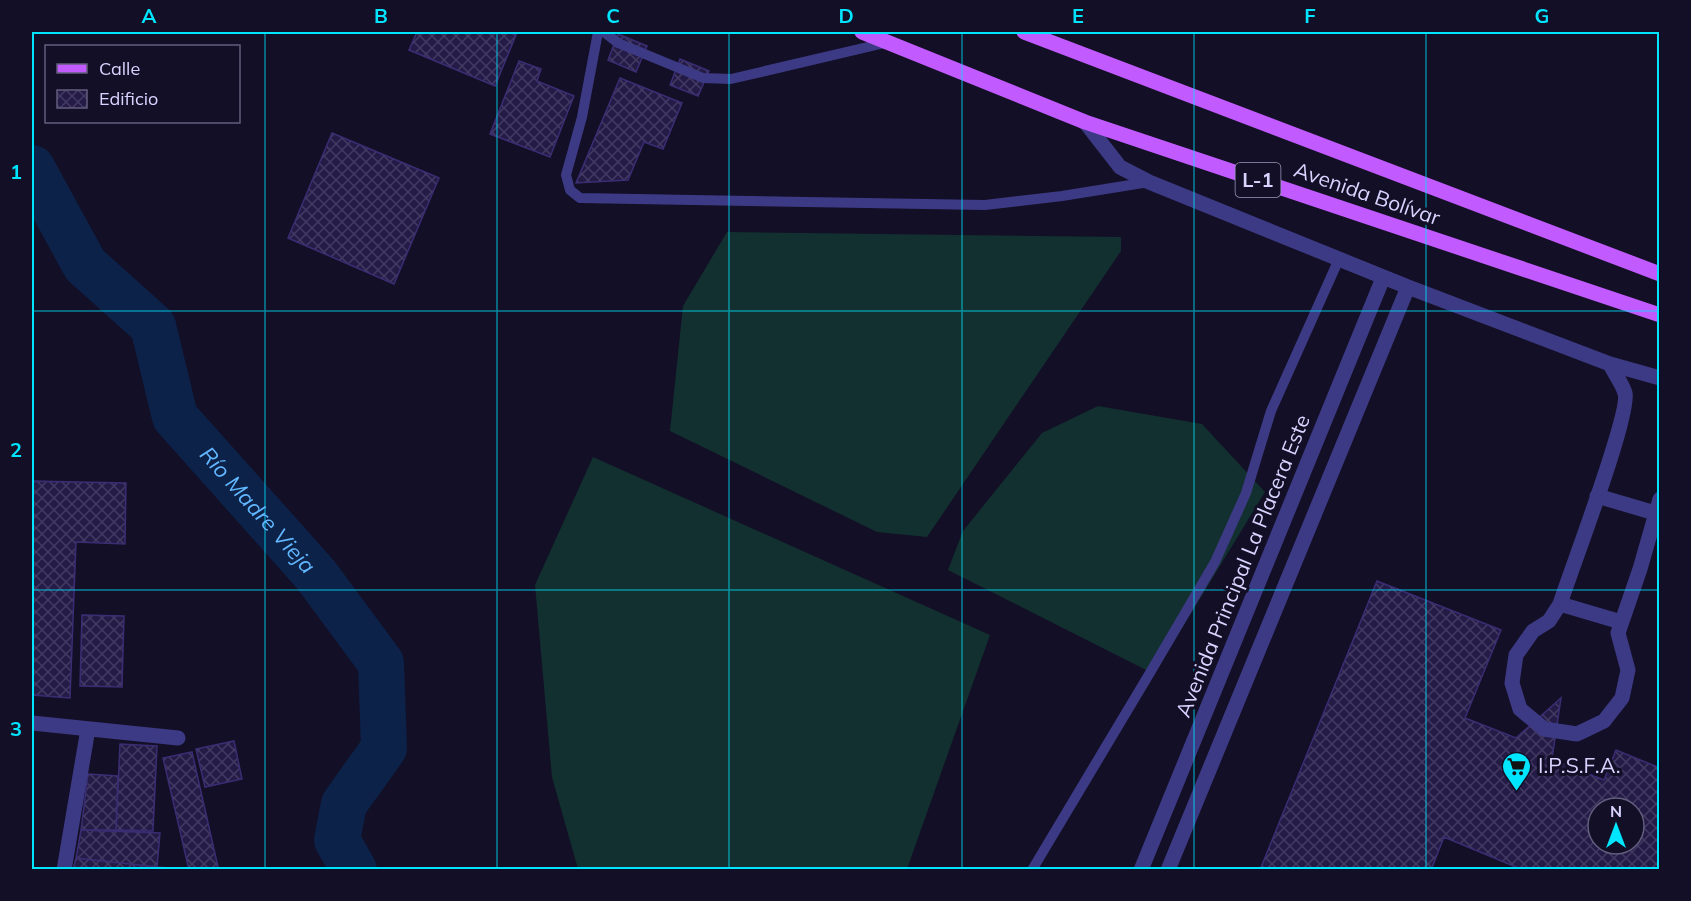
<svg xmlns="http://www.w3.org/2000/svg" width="1691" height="901" font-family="Mulish,sans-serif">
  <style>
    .grass { fill: #12302f }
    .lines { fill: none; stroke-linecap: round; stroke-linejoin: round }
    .river { stroke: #0c2248; stroke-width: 46 }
    .building { fill: url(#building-cross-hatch); stroke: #3b2d73; stroke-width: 1.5; fill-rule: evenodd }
    .service { stroke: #3d3a85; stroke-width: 10 }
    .minor { stroke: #3d3a85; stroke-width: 15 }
    .primary { stroke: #c25bff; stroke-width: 15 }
    .grid { fill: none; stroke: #00e5ff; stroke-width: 1.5; stroke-opacity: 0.55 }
    .labels { text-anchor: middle; stroke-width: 6; stroke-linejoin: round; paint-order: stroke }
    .shield { fill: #130f26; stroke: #9e99be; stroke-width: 1.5 }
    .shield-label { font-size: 20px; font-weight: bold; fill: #d9d4ff }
    .street-label { font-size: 21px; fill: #d9d4ff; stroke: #130f26 }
    .poi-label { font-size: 21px; fill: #d9d4ff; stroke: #130f26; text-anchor: start }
    .water-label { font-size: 22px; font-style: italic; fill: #62b6ff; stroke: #130f26 }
    .neatline { fill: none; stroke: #00e5ff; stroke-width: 2 }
    .grid-label { font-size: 20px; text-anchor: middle; font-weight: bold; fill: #00e5ff }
  </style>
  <defs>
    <pattern id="building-cross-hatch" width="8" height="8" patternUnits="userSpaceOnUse" patternTransform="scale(1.5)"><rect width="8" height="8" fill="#241b47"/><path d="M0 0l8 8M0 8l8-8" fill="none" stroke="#433b63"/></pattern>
  </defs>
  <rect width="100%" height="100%" fill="#130f26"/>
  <path class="grass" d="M727 232 1121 237V251L927 537 877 532 670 431 683 306Z
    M1098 406 1202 424 1265 492 1154 674 948 570 963 531 1042 433Z
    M593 457 990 635 907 869H578L552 777 535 585Z"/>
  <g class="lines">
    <path class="river" id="s1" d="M32 168 85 265 153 326 175 417 316 575 381 663 384 748 344 804 337 840 354 870"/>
  </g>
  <path class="building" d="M417 32H508L516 35 495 86 409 50Z
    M618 34 647 46 636 72 608 60Z
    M680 59 709 71 698 96 670 85Z
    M519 61 541 69 537 81 574 96 550 157 490 134Z
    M620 78 682 103 663 149 644 142 628 180 576 183Z
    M332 133 439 178 394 284 288 238Z
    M32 481 126 483 125 544 76 542 70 698 32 695Z
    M1377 581 1501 630 1465 718 1516 738 1561 698 1552 759 1604 780 1616 750 1660 768V870H1523L1444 837 1431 870H1260ZM1598 808H1634V844H1598Z
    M82 615 124 616 122 687 80 686Z
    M234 741 242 779 205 787 196 749Z
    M120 744 157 746 153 831 116 830Z
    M192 752 218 867 206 870H189L163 758Z
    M88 774 118 776 116 830H81Z
    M81 830 160 833 157 867 76 858Z
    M76 858 157 867 168 868 73 870Z"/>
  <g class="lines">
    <path class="service" d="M598 32 582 117 566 175 570 190 580 198 985 205 1062 196 1149 182
      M604 32 618 43 703 78 731 79 889 42
      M1032 870 1151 671 1215 562 1246 493 1271 411 1339 259"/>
    <path class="minor" d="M1085 122 1120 167 1149 182 1408 287 1610 364 1660 378
      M1610 364C1614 373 1622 383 1625 393 1631 414 1570 572 1560 604L1549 621 1533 631 1516 655 1512 683 1520 709 1544 729 1577 734 1604 721 1622 698 1628 670 1618 633 1640 569 1660 499
      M1597 496 1655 513
      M1560 604 1621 622
      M32 723 178 738
      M64 870 88 729
      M1141 870 1383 278
      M1168 870 1408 287"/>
    <path class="primary" d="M862 32 1085 122 1660 315
      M1024 32 1660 274"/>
  </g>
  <path class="grid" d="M265 32V870M497 32V870M729 32V870M962 32V870M1194 32V870M1426 32V870M32 311H1660M32 590H1660"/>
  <defs>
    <symbol id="supermarket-pin" viewBox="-11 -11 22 30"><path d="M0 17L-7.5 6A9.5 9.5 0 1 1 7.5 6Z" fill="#00e5ff" stroke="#130f26"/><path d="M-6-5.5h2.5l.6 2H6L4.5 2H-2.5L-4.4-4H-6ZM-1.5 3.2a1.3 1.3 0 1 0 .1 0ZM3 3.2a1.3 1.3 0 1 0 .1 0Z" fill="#111"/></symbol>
  </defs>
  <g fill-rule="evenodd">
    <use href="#supermarket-pin" x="1500" y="750" width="33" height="45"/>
  </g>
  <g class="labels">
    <rect class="shield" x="1235.5" y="163" width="45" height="34" rx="4.5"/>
    <g class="shield-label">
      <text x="1258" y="187">L-1</text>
    </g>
    <g class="street-label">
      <text transform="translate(1367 194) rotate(19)" y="7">Avenida Bolívar</text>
      <text transform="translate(1243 566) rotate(-68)" y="7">Avenida Principal La Placera Este</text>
    </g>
    <g class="poi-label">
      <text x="1538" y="773">I.P.S.F.A.</text>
    </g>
    <g class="water-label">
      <text dy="8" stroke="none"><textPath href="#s1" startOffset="420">Río Madre Vieja</textPath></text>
    </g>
  </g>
  <rect width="1691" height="901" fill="none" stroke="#130f26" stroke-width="66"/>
  <rect x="45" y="45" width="195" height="78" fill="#130f26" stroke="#625e7d" stroke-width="1.5"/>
  <rect x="57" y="64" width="30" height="9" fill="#c25bff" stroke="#625e7d" stroke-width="1.5"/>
  <text x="99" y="75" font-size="18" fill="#d9d4ff">Calle</text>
  <rect x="57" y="90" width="30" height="18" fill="url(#building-cross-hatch)" stroke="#625e7d" stroke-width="1.5"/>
  <text x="99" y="105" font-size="18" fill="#d9d4ff">Edificio</text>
  <g transform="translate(1616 826)"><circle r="28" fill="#130f26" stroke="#625e7d" stroke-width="1.5"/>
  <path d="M0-4.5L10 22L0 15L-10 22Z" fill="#00e5ff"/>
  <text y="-9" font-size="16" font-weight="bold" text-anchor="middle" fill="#d9d4ff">N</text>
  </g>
  <rect x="33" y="33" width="1625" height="835" class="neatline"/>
  <g class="grid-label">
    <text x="149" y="23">A</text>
    <text x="381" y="23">B</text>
    <text x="613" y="23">C</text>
    <text x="846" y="23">D</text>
    <text x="1078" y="23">E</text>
    <text x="1310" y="23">F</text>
    <text x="1542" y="23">G</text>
    <text x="16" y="179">1</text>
    <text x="16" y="457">2</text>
    <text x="16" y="736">3</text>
  </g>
</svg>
